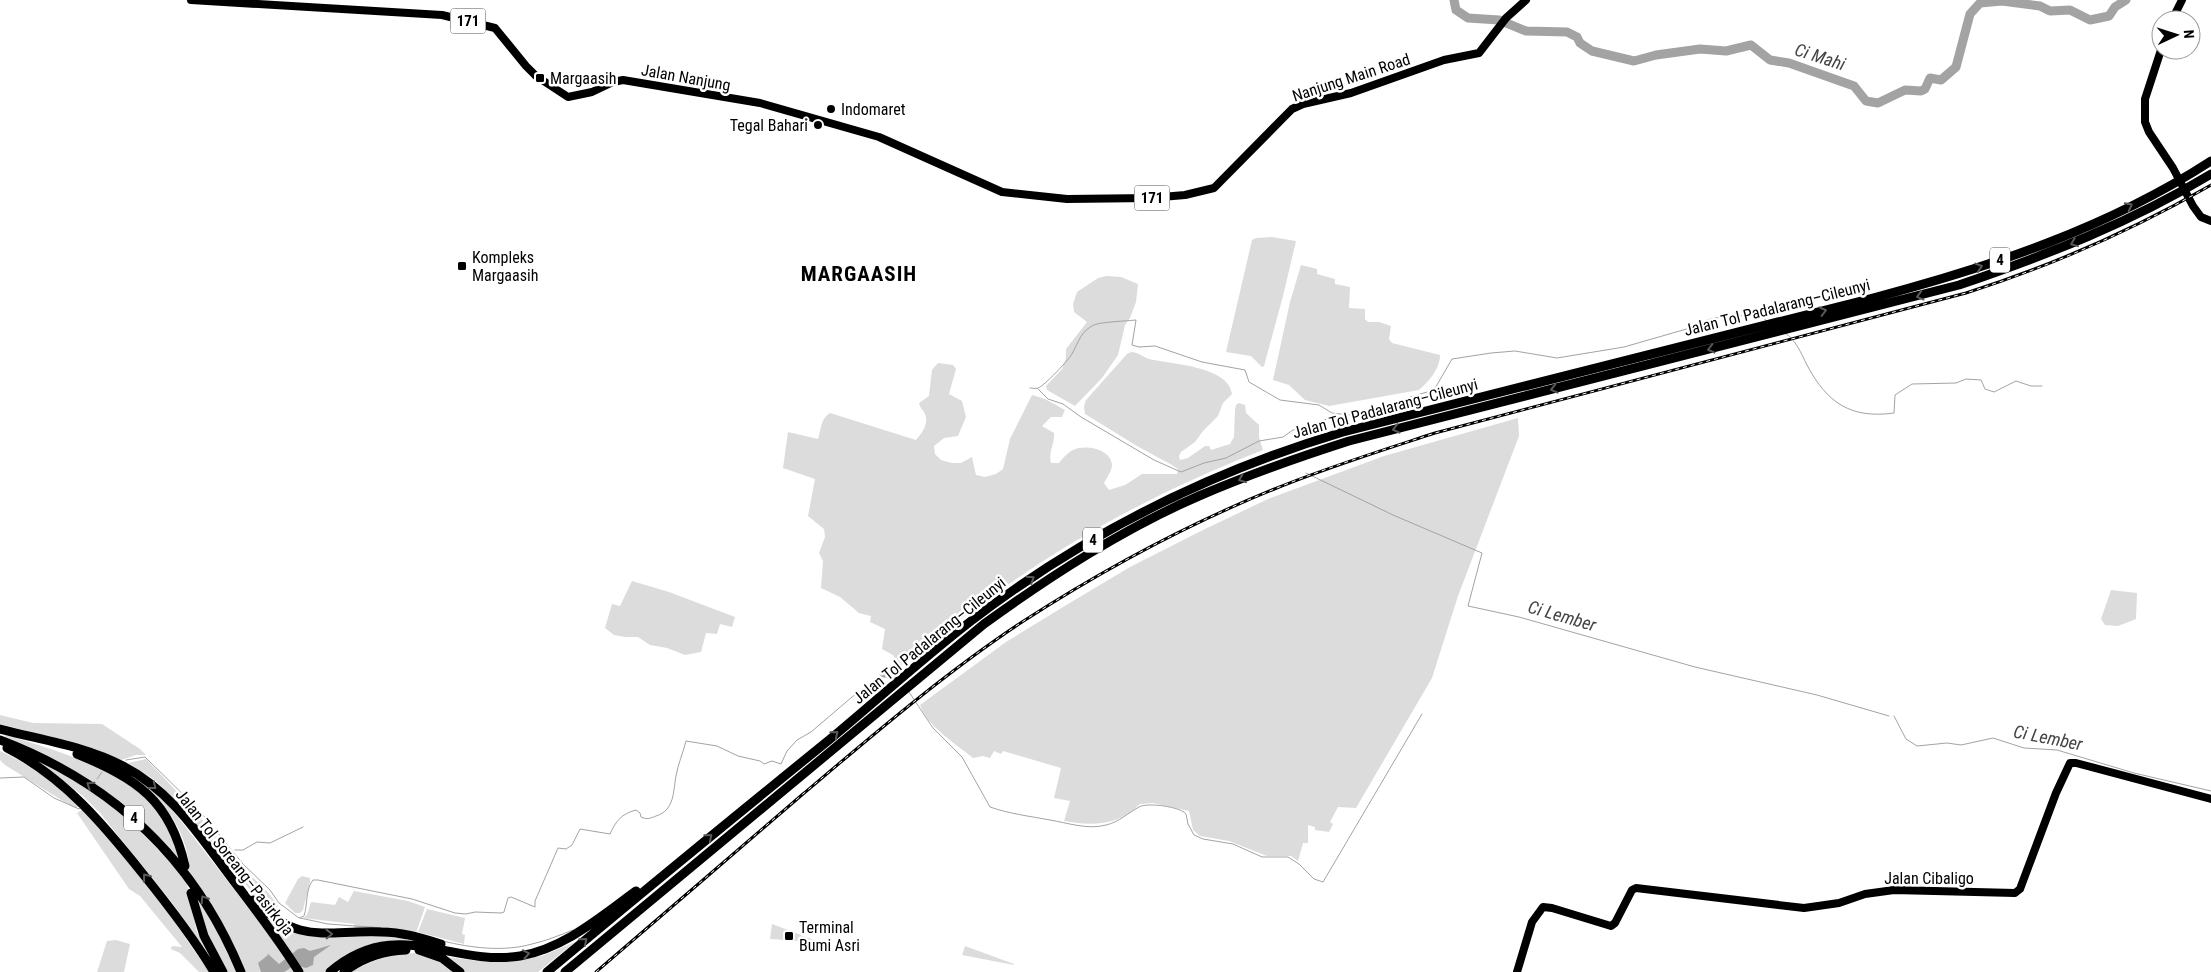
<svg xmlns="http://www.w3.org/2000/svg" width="2211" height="972" font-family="'Roboto Condensed',sans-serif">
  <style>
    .green { fill: #dcdcdc }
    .water { fill: #a3a3a3 }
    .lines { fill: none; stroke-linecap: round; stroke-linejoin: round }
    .stream { stroke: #a3a3a3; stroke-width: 1 }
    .river { stroke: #a3a3a3; stroke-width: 9 }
    .major { stroke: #000; stroke-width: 8 }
    .highway { stroke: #000; stroke-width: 9 }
    .rail-casing { stroke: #000; stroke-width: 3 }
    .rail { stroke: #fff; stroke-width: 1; stroke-dasharray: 4; stroke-linecap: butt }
    .oneway { stroke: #595959 }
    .poi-dot { fill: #000; stroke: #fff; stroke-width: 2 }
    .labels { text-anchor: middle; stroke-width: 5; stroke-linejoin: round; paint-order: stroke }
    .shield { fill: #fff; stroke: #4c4c4c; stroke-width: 1 }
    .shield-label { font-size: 15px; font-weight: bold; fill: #000 }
    .street-label { font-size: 16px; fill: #000; stroke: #fff }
    .poi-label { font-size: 16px; fill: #000; stroke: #fff; text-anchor: start }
    .water-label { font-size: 18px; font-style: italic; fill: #444; stroke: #fff }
    .district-label { font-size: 21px; font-weight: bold; letter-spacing: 1px; fill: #000; stroke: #fff }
  </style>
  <rect width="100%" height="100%" fill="#fff"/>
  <path class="green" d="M1272 237 1296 241 1283 296 1264 366 1262 367 1251 356 1226 352 1252 240 1256 238Z
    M1301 265 1317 269V274L1335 279V284L1350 287 1349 308 1365 309V319L1368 322H1379L1391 326 1389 339 1392 343 1440 355C1440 369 1429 381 1419 390L1329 406 1305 400 1289 385 1273 380 1290 302Z
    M1106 276 1121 277 1138 284 1136 302 1130 318 1125 325 1118 355 1102 378 1075 406 1047 390 1046 386 1062 369 1066 358V349L1087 322 1074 312 1073 304 1077 292 1098 278Z
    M1131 352C1138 352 1143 357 1149 359 1170 364 1229 366 1232 394L1223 403 1218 416 1203 431 1195 442 1181 452 1179 456 1180 460 1188 458 1205 446H1209L1211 450 1230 444 1234 437 1235 409 1236 405 1239 403 1245 405 1246 413 1259 425V437L1263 450C1171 486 1083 531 1002 589 967 613 934 641 900 667L893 655 882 649 885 629 870 622 871 616 859 613 840 597 821 588 823 561 819 553 825 537 824 529 808 516 815 479 783 468 788 432 818 439C821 429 821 418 830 413L916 440C922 433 929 424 925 414 923 410 920 408 919 403L929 396 932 370 938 363 953 365 956 369 949 394 962 401 966 417 958 436 944 438 934 446 935 454 941 460 952 463H961L972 457 976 475 985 477 996 474 1003 469 1010 439 1032 395 1045 399 1065 410 1062 417H1051L1042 426 1054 433C1055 444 1048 451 1051 463H1059C1063 458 1068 452 1073 450 1085 444 1111 449 1112 465 1112 470 1107 478 1104 483L1109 490 1125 485 1142 474H1177L1178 469 1172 465 1137 446 1085 414 1084 406 1086 400 1127 354Z
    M1518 418 1519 436 1458 596 1432 678 1356 808 1338 807 1330 822 1333 824 1329 832 1315 830V827L1308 825V843H1303L1298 861 1291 856H1267L1229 841 1200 836 1193 830 1189 811 1153 803 1140 804C1119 826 1091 826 1064 821L1070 801 1054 798 1061 768 1003 751 1001 754 994 751 990 758 983 756 973 758C955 743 928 727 920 705L1006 642 1068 604 1130 567 1203 530 1268 499 1384 456Z
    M632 581 669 592 735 617 732 627 720 624 717 634 706 633 701 652 685 655 667 648 650 645 638 637H625L614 635 605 628 612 604 620 606Z
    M2111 590 2137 593 2136 619 2118 626 2105 625 2101 619Z
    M0 715 33 723 102 724 140 749 146 755H136L121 760 95 749 0 724Z
    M5 735C47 747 133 773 159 808 173 826 172 854 190 868 183 815 155 795 114 766L146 784 167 803 250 910 255 907C263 913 271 921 280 926 320 947 363 931 406 939V941H388L377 943 326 972H245L231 939 205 894 159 839 42 754 5 737Z
    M0 751C30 764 56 784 81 805L76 808 71 806 5 765 0 760Z
    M30 756 95 792 129 819 186 879 197 932 209 955 170 900 100 813 83 796Z
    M146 759C180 794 211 829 242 866 254 880 268 890 278 906L274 912 256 896 209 843 184 809 155 780 128 763Z
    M83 809 104 832 169 914 209 972H199L180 953 171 949 172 946 182 947 140 896 129 889 77 813Z
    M302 876 310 878V882L303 910 300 913H295L285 903 298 879Z
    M354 891 408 901 425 907 416 933 355 929 354 924 303 918 307 915 311 902 335 905 339 897 348 902Z
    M198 899 227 949 237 972H226C216 951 195 923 198 899Z
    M427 909 465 918 462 934 465 935 464 944 418 932Z
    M772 924 814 940 813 942 770 939Z
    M116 940 130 944 124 972H97L107 941Z
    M575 942 538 972H464L447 957 486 962 508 961 542 956Z
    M965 946 1014 964V965L962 955Z
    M414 953 434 957 456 972H352C372 960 390 954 414 953Z"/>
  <path class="water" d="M331 945 314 957 313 965 306 968 295 965 284 972H261L258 963 268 955 267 953 279 964 298 949 304 948 310 951Z"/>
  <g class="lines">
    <path class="stream" d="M1785 333C1796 340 1801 353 1807 365 1827 403 1851 419 1894 413L1895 395 1912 384 1956 383 1966 379 1981 380 1985 389 1994 392 2016 381 2031 386H2042
      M1030 388C1033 388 1035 389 1038 388 1043 387 1071 358 1073 352 1079 341 1081 331 1094 325 1100 322 1127 321 1136 320L1132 345 1139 347 1155 346 1202 362 1245 370 1249 382 1280 400 1319 405 1332 413 1349 415 1434 390 1452 359 1491 353 1515 351 1557 358 1624 347 1690 328 1710 319 1731 315 1762 317 1767 321
      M1038 389 1048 399 1063 404 1081 417 1154 460 1181 472 1204 463 1226 458 1259 441 1283 437 1293 430 1319 423 1336 414
      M1306 473 1393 515 1482 553 1468 606 1519 617 1695 667 1817 695 1889 716
      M909 692 933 728 962 757 990 807C1010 814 1029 816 1050 820 1068 823 1088 830 1106 825 1119 822 1128 813 1139 807 1148 802 1181 807 1186 814L1188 824 1194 835 1203 839 1233 844 1262 857H1288L1299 864 1314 879 1323 882 1422 714
      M1894 716 1906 739 1917 746 1947 743 1961 745 1993 738 2024 748 2057 750 2134 773 2211 791
      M126 760 145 757 199 810 243 864 270 890 279 903 299 918 304 916C308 904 305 890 313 880H318L412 899 455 913 466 914 475 912 501 913 504 912 508 898 511 897 535 907V901L558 848 566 849 572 845 580 829 610 834C616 821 621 814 636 810L640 813 641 817C647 820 651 818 656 816 675 810 673 791 676 776 678 764 683 753 686 741L717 746 738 756 760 761 764 764 772 761 781 764 787 751 797 740 811 732 852 697 884 673
      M0 778 24 777 54 798 79 809 81 807
      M97 779 102 772
      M235 850H243L257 842 270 843 303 827
      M300 918 328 924 398 929
      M443 941C471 948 504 952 532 944 546 941 560 935 573 930"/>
    <path class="river" d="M1454 0 1456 10 1468 18 1499 20 1526 31 1567 32 1577 37 1580 43 1592 51 1634 61 1656 55 1700 49 1726 51 1751 45 1770 60 1789 63 1854 86 1866 101 1878 103 1905 90 1921 91 1925 89 1930 78 1941 80 1956 67 1970 14 1980 3 2002 1 2040 6 2050 11 2070 10 2090 20 2109 16 2115 7 2126 0
      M884 673H893"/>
    <path class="major" d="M191 0 442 15 495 28 526 66 536 76 568 97 592 92 613 82 623 80 760 103 879 137 1002 192 1067 199 1150 198 1185 195 1214 188 1292 109 1303 104 1351 93 1444 60 1479 53 1506 18 1526 0
      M2172 20 2182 0
      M2161 50 2145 99V122L2149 132 2173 168 2193 206 2201 217 2211 221
      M1517 972 1532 922 1543 907 1552 908 1611 926 1615 923 1632 890 1636 888 1804 908 1839 903 1865 894 1894 890 2015 893 2020 889 2056 793 2070 763H2076L2211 799"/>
    <path class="highway" d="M0 729C41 740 85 746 123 766 172 791 201 838 233 880 256 910 279 940 299 972
      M0 740C113 783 195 860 241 972
      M7 748C64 777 104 825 143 874 168 905 193 937 214 972
      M77 754C137 779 170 800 185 866
      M191 893 204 936 223 972
      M253 900C302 946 323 930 381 932 402 932 421 938 441 944
      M419 950 442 958 460 972
      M330 972C396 915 450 967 520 956 565 948 600 917 636 891
      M344 972C362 958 383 951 406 950
      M547 972C640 894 734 817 829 740 876 701 922 659 971 621 1082 536 1209 472 1343 432L1873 298C1990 267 2108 228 2211 161
      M565 972 984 624C1052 575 1123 529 1199 496 1248 475 1299 457 1349 441L1959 285C2047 255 2132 222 2211 174"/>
    <defs>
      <path id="rail" d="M596 972C665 913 734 853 803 794 874 734 945 673 1022 622 1101 571 1186 525 1272 490 1325 468 1380 451 1435 433L1966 293C2054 265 2131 231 2211 185"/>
    </defs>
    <use href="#rail" class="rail-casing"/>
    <use href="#rail" class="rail"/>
  </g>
  <defs><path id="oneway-chevron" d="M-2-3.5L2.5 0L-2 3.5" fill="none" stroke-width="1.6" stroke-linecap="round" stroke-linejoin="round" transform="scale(1.25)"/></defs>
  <g class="oneway">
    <use href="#oneway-chevron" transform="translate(2129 206) rotate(-27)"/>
    <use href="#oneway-chevron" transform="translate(2074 243) rotate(158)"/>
    <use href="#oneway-chevron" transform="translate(1979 267) rotate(-18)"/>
    <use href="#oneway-chevron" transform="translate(1920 296) rotate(165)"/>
    <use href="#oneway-chevron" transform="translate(1823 311) rotate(-14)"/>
    <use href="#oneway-chevron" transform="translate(1711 349) rotate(166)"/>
    <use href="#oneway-chevron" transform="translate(1554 389) rotate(165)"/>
    <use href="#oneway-chevron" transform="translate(1396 429) rotate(166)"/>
    <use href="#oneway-chevron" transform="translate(1242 479) rotate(158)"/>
    <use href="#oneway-chevron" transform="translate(1031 579) rotate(-33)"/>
    <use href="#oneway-chevron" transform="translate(835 734) rotate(-39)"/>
    <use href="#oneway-chevron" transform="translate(90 785) rotate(-146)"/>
    <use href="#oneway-chevron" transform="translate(153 786) rotate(38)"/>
    <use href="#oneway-chevron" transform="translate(709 837) rotate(-39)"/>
    <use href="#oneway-chevron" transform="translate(146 877) rotate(-128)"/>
    <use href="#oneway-chevron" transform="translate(204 899) rotate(-123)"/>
    <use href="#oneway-chevron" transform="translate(329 934) rotate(-1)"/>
    <use href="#oneway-chevron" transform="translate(584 941) rotate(-40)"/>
    <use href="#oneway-chevron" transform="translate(526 954) rotate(-11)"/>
  </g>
  <g class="poi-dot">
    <rect x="535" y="73" width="10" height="10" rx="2.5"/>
    <circle cx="831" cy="109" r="5"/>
    <circle cx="818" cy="125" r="5"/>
    <rect x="457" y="261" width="10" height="10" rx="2.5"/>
    <rect x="784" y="931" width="10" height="10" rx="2.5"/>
  </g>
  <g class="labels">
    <g class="shield">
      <rect x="450.5" y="8.5" width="35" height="25" rx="4"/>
      <rect x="1134.5" y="185.5" width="35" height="25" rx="4"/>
      <rect x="1990" y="247.5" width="20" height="25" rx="4"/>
      <rect x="1083" y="527.5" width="20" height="25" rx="4"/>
      <rect x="124" y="805.5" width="20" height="25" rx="4"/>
    </g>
    <g class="shield-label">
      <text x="468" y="26">171</text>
      <text x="1152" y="203">171</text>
      <text x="2000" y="265">4</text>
      <text x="1093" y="545">4</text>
      <text x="134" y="823">4</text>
    </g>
    <g class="street-label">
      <text transform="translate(686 77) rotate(10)" y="6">Jalan Nanjung</text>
      <text transform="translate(1351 77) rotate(-18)" y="6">Nanjung Main Road</text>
      <text transform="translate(1777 307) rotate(-14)" y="6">Jalan Tol Padalarang–Cileunyi</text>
      <text transform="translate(1385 408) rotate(-15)" y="6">Jalan Tol Padalarang–Cileunyi</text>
      <text transform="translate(929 640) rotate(-39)" y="6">Jalan Tol Padalarang–Cileunyi</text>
      <text transform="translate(235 862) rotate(52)" y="6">Jalan Tol Soreang–Pasirkoja</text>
      <text x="1929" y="884">Jalan Cibaligo</text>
    </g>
    <g class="poi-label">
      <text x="550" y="84">Margaasih</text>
      <text x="841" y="115">Indomaret</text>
      <text x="808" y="131" text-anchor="end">Tegal Bahari</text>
      <text x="472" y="263">Kompleks<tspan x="472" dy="18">Margaasih</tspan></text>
      <text x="799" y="933">Terminal<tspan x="799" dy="18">Bumi Asri</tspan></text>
    </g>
    <g class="water-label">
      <text transform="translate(1820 57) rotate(18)" y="6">Ci Mahi</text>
      <text transform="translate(1562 616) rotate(16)" y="6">Ci Lember</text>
      <text transform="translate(2048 738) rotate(11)" y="6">Ci Lember</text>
    </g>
    <g class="district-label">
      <text x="859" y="281">MARGAASIH</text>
    </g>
  </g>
  <g transform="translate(2176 35) rotate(86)"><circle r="24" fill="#ffffff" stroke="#999999"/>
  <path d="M0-4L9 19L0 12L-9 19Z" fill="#000000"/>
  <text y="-8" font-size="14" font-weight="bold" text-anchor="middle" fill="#000000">N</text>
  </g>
</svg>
